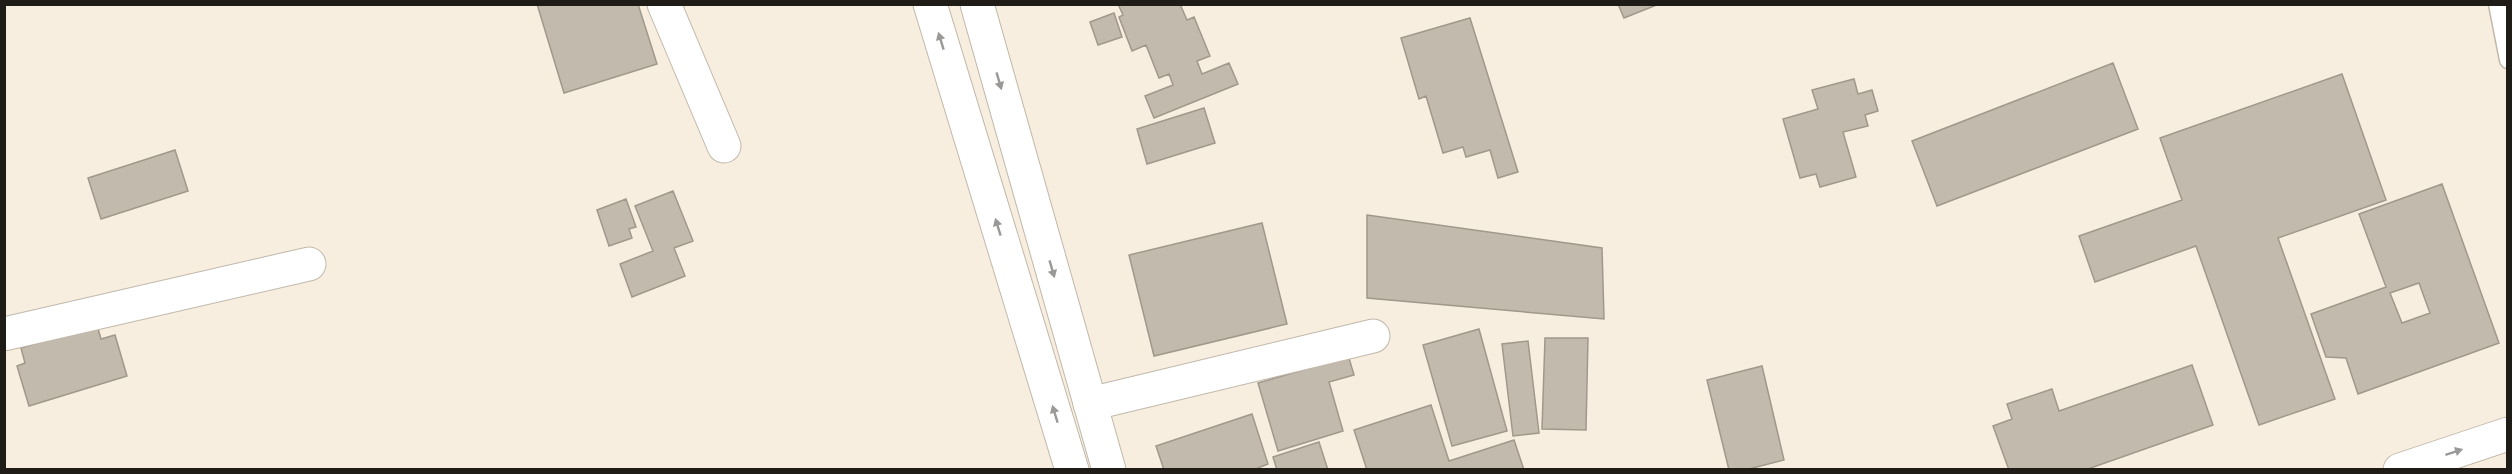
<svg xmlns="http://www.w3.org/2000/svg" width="2512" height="474" font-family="'Space Grotesk',sans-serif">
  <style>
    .building { fill: #c3baae; stroke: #a1988c; stroke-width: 1.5; fill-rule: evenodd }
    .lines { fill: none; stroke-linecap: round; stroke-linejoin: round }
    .service-casing { stroke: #c1b8ab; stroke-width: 19 }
    .minor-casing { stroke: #c1b8ab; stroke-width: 35 }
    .tertiary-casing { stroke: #c1b8ab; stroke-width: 35 }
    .service { stroke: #fff; stroke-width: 16 }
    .minor { stroke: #fff; stroke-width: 33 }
    .tertiary { stroke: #fff; stroke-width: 33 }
    .oneway { fill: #9a9997 }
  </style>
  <rect width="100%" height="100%" fill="#f7eee0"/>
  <path class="building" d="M537 4H638L657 64 564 93Z
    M1118 4H1180L1187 20 1194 17 1210 56 1197 61 1202 74 1229 63 1238 84 1154 118 1145 96 1173 85 1169 74 1159 78 1146 45 1132 51 1119 17 1123 15Z
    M1618 4H1659L1624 18Z
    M1114 13 1122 37 1098 45 1090 22Z
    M1470 18 1518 172 1498 178 1490 150 1466 157 1463 147 1443 153 1426 96 1419 99 1401 38Z
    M2113 63 2138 129 1937 206 1912 141Z
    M2342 74 2386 200 2278 238 2335 399 2259 425 2196 246 2095 282 2079 236 2182 200 2160 138Z
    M1854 79 1858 94 1872 90 1878 111 1865 115 1868 126 1843 132 1856 177 1820 187 1816 174 1800 178 1783 119 1818 109 1812 90Z
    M1204 108 1215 143 1147 164 1137 129Z
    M175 150 188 191 101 219 88 178Z
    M2442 184 2499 343 2358 394 2346 358 2326 357 2311 314 2386 287 2359 214ZM2419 283 2430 313 2402 323 2390 293Z
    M673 191 693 241 674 248 685 276 632 297 620 264 653 251 635 206Z
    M626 199 636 227 629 229 632 238 609 246 597 210Z
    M1367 215 1602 248 1604 319 1367 298Z
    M1262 223 1287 324 1154 356 1129 255Z
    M97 325 101 339 115 335 127 376 29 406 17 366 25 363 21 348Z
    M1479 329 1507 431 1452 446 1423 345Z
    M1545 338H1588L1586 430 1542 429Z
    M1528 341 1539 433 1513 436 1502 344Z
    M1346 348 1354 375 1329 382 1343 431 1278 451 1258 383 1320 365Z
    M2192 365 2213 425 2085 470H2009L1993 426 2012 419 2007 404 2052 389 2059 411Z
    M1762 366 1784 460 1745 470H1729L1707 380Z
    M1431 405 1449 461 1514 440 1524 470H1367L1354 430Z
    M1252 414 1268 464 1253 470H1164L1156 446Z
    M1319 442 1328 470H1277L1273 457Z"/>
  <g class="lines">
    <defs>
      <path id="service" d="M2497 4 2508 60"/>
      <path id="minor" d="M664 4 724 146
        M4 334 309 264
        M1090 404 1373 336"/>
      <path id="tertiary" d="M930 4 1072 470
        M977 4 1109 470
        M2400 470 2508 434"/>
    </defs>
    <use href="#service" class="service-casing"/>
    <use href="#minor" class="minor-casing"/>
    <use href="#tertiary" class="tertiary-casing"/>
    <use href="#service" class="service"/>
    <use href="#minor" class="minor"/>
    <use href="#tertiary" class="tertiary"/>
  </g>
  <defs><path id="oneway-solid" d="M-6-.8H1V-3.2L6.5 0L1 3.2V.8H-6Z" transform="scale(1.5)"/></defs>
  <g class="oneway">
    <use href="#oneway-solid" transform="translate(941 41) rotate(-107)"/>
    <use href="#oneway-solid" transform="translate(999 81) rotate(74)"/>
    <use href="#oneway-solid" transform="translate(998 227) rotate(-107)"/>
    <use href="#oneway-solid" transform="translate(1052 269) rotate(74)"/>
    <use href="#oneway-solid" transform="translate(1055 414) rotate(-107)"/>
    <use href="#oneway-solid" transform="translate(2454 452) rotate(-18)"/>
  </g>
  <rect width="2512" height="474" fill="none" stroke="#1f1c17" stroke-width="12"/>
</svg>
